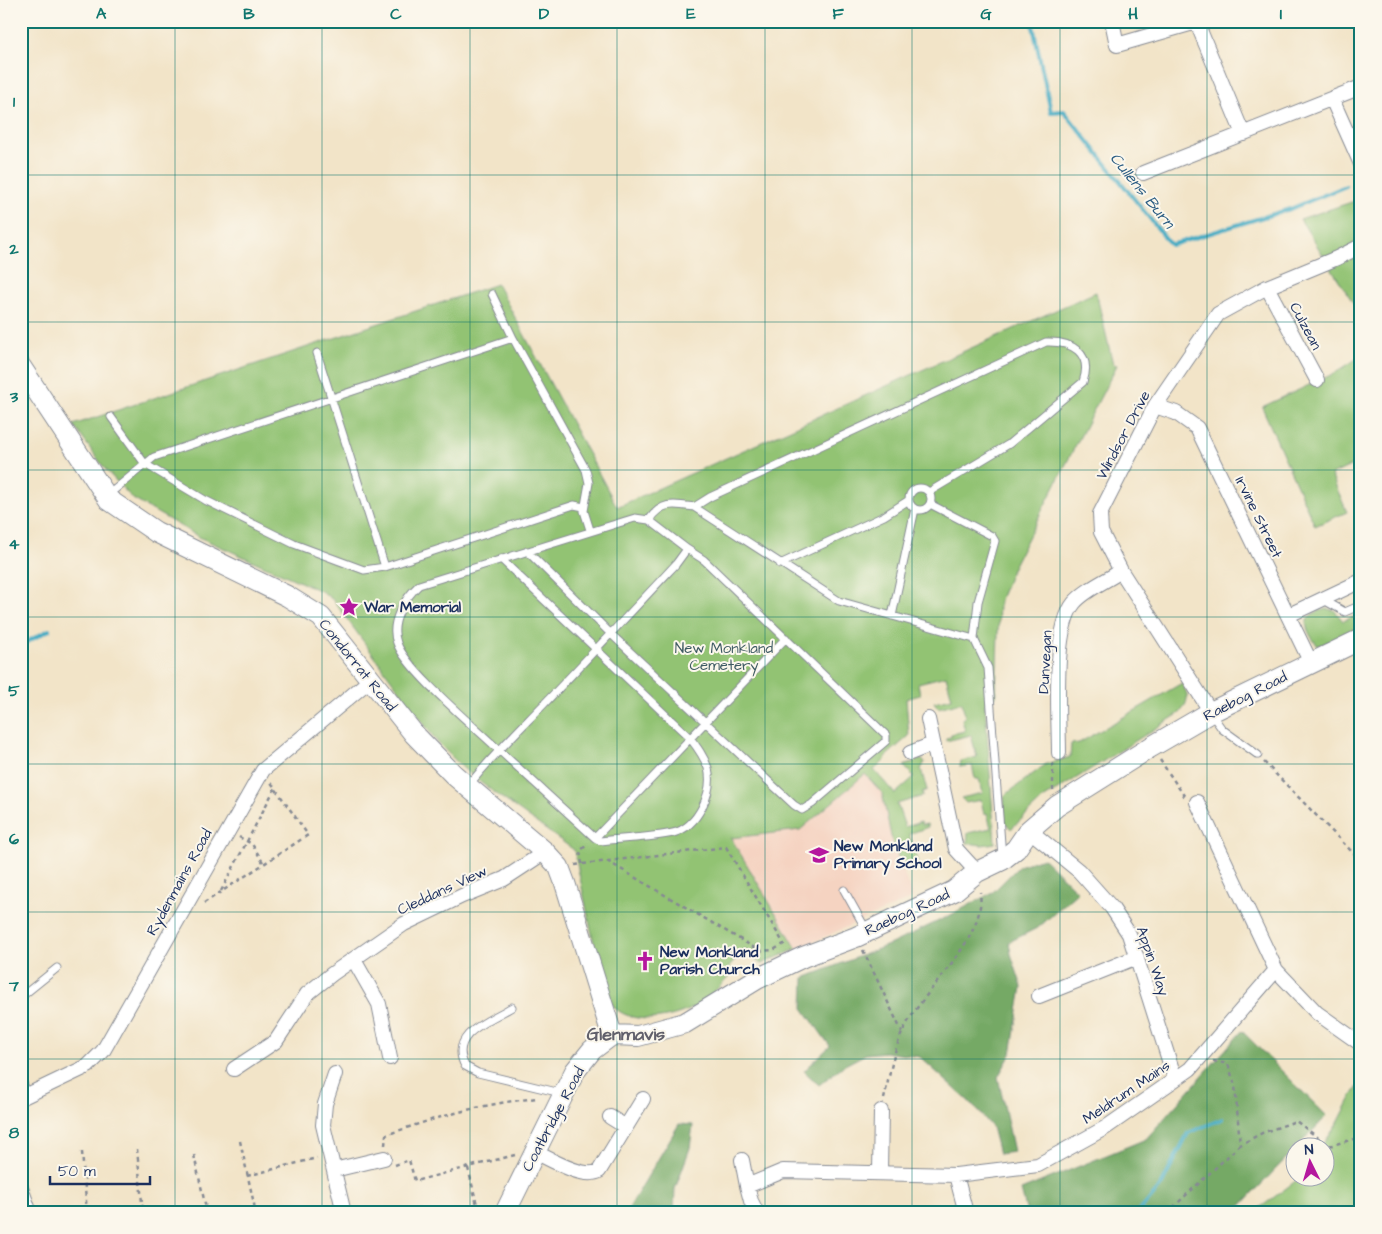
<svg xmlns="http://www.w3.org/2000/svg" width="1382" height="1234" font-family="'Architects Daughter',sans-serif">
  <style>
    .built { fill: #f5d3c1 }
    .green { fill: #92c373; stroke: #567968 }
    .forest { fill: #75a965; stroke: #486c62 }
    .lines { fill: none; stroke-linecap: round; stroke-linejoin: round }
    .stream { stroke: #44acc4; stroke-width: 4 }
    .lane-casing { stroke: #868a93; stroke-width: 9 }
    .street-casing { stroke: #868a93; stroke-width: 16 }
    .secondary-casing { stroke: #868a93; stroke-width: 22 }
    .path { stroke: #868a93; stroke-width: 2.5; stroke-dasharray: 4 4; stroke-linecap: butt }
    .lane { stroke: #fff; stroke-width: 7 }
    .street { stroke: #fff; stroke-width: 14 }
    .secondary { stroke: #fff; stroke-width: 20 }
    .grid { fill: none; stroke: #0f766e; stroke-width: 1; stroke-opacity: 0.55 }
    .labels { text-anchor: middle; stroke-width: 4; stroke-linejoin: round; paint-order: stroke }
    .street-label { font-size: 15px; fill: #1b2f5e; stroke: #fbf7ec }
    .poi-label { font-size: 15px; font-weight: bold; fill: #1b2f5e; stroke: #fbf7ec; text-anchor: start }
    .park-label { font-size: 15px; fill: #3f5b64; stroke: #fbf7ec }
    .water-label { font-size: 16px; font-style: italic; fill: #295b82; stroke: #fbf7ec }
    .quarter-label { font-size: 18px; font-weight: bold; fill: #61606b; stroke: #fbf7ec }
    .neatline { fill: none; stroke: #0f766e; stroke-width: 2 }
    .grid-label { font-size: 16px; text-anchor: middle; font-weight: bold; fill: #0f766e }
  </style>
  <rect width="100%" height="100%" fill="#fbf7ec"/>
  <filter id="ink" filterUnits="userSpaceOnUse"><feTurbulence type="fractalNoise" baseFrequency=".02" numOctaves="2"/><feDisplacementMap in="SourceGraphic" scale="10" xChannelSelector="R" yChannelSelector="G"/><feConvolveMatrix kernelMatrix="1 2 1 2 8 2 1 2 1" color-interpolation-filters="sRGB"/></filter>
  <filter id="wash" filterUnits="userSpaceOnUse"><feTurbulence type="fractalNoise" baseFrequency=".0096" numOctaves="4" result="noise"/><feDisplacementMap in="SourceGraphic" scale="20" xChannelSelector="R" yChannelSelector="G"/><feGaussianBlur stdDeviation="1.12" result="paint"/><feColorMatrix in="noise" values="0 0 0 0 0 0 0 0 0 0 0 0 0 0 0 0 0 1.4 0 .05"/><feComposite in="paint" operator="in"/></filter>
  <g filter="url(#wash)">
    <rect width="100%" height="100%" fill="#f2e4c8"/>
    <path class="built" d="M865 774 882 793 892 841 913 898 797 949 731 838 800 830Z"/>
    <path class="green" d="M1361 199V315L1300 219Z
      M497 284 617 507 1096 292 1113 364 1117 365 1013 567 999 602 996 696 985 704 995 843 982 845 967 843 968 833 991 828 987 813 984 814 981 800 966 803 961 798 983 793 979 779H975L972 765 960 767 961 761 977 757 971 735 946 741V738L951 737V734L965 731 962 719 965 717 962 702 938 708 934 702 952 698 946 676 918 683 920 695 906 699 909 736 885 757 886 759 874 770 895 794 914 777 904 766 921 759 925 762 921 769 927 790 922 792 923 796 897 804 905 827 921 822 922 825 927 824 928 827 909 834 919 863 903 869 892 841 882 793 865 774 800 830 731 838 797 949 761 964 745 949 729 967 734 972C723 983 712 995 699 1004 678 1018 636 1027 615 1008 611 1004 608 999 605 995L574 850 484 785 464 769 438 743 333 600 323 592 201 538 133 499 105 469 73 425Z
      M1361 356V461L1331 475 1347 512 1315 526 1262 407 1335 373Z
      M1327 609 1334 610 1343 621 1361 614V628L1318 646C1302 627 1301 614 1327 609Z
      M1182 683C1189 696 1189 701 1180 713L1043 799 1011 829 1005 822 1004 796 1046 764 1070 757 1071 744 1079 743Z
      M1361 1084V1213H1253L1301 1177 1324 1176V1146H1322L1338 1123 1355 1090Z"/>
    <path class="forest" d="M1043 858 1078 892 1039 927 1009 942 1011 954 1022 987 1011 1054 998 1077 1014 1152 999 1154 992 1127 975 1107 920 1057 885 1052 866 1054 843 1066 819 1085 804 1071 830 1046 803 1008 804 978 891 944 949 916 993 892 1019 866Z
      M1242 1031 1327 1116 1298 1146H1294V1150L1234 1213H1027L1021 1190 1146 1139Z
      M679 1124 693 1125 690 1148 675 1189 674 1213H626Z"/>
    <g class="lines">
      <path class="stream" d="M1032 21 1051 112 1064 111 1171 245 1290 209 1346 186
        M21 645 49 630
        M1138 1213 1161 1186 1188 1133 1222 1119"/>
    </g>
  </g>
  <g filter="url(#ink)">
    <g class="lines">
      <defs>
        <path id="lane" d="M492 294 513 338
          M317 353 385 567 574 505 584 507
          M111 417 145 464 205 500 294 544 364 570 385 567
          M909 499a11 11 0 1 1 22 0a11 11 0 1 1-22 0Z
          M108 495 154 457 513 338 586 470 589 483 584 511 590 530
          M930 504 992 536 995 541 978 602 974 639
          M694 507 710 497 1046 342C1072 341 1093 353 1083 382L1009 444 929 492
          M649 520C662 501 674 504 694 507L839 601 974 639 988 668 1002 857
          M527 551 611 634 794 805 802 810 812 804 886 741V735L704 560 687 549
          M501 559 690 738C697 747 704 756 708 768 714 792 698 827 673 833 650 838 624 838 600 841L595 838
          M780 564 884 516 909 500
          M1322 599 1345 612 1361 605
          M892 616 915 509
          M1212 715 1222 729 1258 755
          M469 785C492 756 519 730 545 703 589 657 632 611 676 564L687 549 649 520 635 518 419 585C405 598 389 622 397 643 406 670 476 728 500 751L595 838 786 638
          M844 890 867 931
          M21 997 57 968
          M512 1007C489 1021 448 1034 465 1066L478 1073 561 1093
          M21 1079 28 1094"/>
        <path id="street" d="M1112 21 1117 45 1200 21
          M1197 23 1243 134
          M1332 99 1361 164
          M1143 173 1361 87
          M1267 287 1317 380
          M1155 406 1176 413 1197 428 1311 663
          M1289 615 1361 581
          M1211 712 1121 571 1101 532 1100 514 1155 406 1218 314 1267 287 1337 258 1361 246
          M928 719 956 849 977 872
          M910 753 933 744
          M1059 753C1059 718 1052 630 1074 603 1085 590 1106 581 1121 571
          M1197 802 1276 970 1317 1013 1361 1044
          M1029 830 1079 871 1112 908 1129 934 1175 1079
          M354 960 379 1004 390 1058
          M1039 996 1137 957
          M234 1069 276 1041 307 994 332 974 404 924 462 896 504 879 545 852
          M335 1074 325 1104 323 1125 344 1213
          M21 1098 88 1066 103 1051 263 770 370 680
          M610 1117 626 1127
          M535 1152C550 1159 584 1180 599 1171L643 1099
          M742 1160 747 1186
          M334 1170 384 1158
          M880 1172 881 1111
          M956 1175 966 1213
          M21 1188 30 1213
          M757 1213 751 1201 747 1186 783 1171 956 1175 1038 1165 1105 1128 1190 1069 1276 970"/>
        <path id="secondary" d="M21 367 109 500 156 532 287 596 321 617 414 734 454 775 545 852 559 867 565 883 612 1035
          M612 1035 638 1036 685 1023 757 979 803 957 856 937 954 891 977 872 1002 860 1016 849 1029 830 1057 806 1151 747 1211 712 1361 639
          M505 1213 575 1071 592 1050 612 1035"/>
      </defs>
      <use href="#lane" class="lane-casing"/>
      <use href="#street" class="street-casing"/>
      <use href="#secondary" class="secondary-casing"/>
      <path class="path" d="M1160 760 1185 797
        M1264 762 1361 861
        M1053 763V790
        M239 837 252 844 264 864
        M582 864 580 851 588 844
        M575 865 726 847 784 944 773 950 760 951 607 861
        M221 891 275 788
        M204 903 308 835 270 781
        M863 950 902 1032
        M1213 1061 1228 1064 1235 1085 1240 1145 1262 1133 1296 1121 1329 1146 1361 1137
        M884 1099C889 1078 893 1053 902 1033 922 989 987 940 980 892
        M240 1141 256 1213
        M385 1145 386 1135C437 1117 484 1103 538 1098
        M137 1149 143 1213
        M82 1152 87 1213
        M194 1155 207 1213
        M395 1165 409 1160 415 1181 515 1155
        M468 1168 479 1213
        M247 1176 317 1158
        M294 1213 329 1205
        M402 1213 419 1208 420 1213
        M1167 1213 1240 1145"/>
      <use href="#lane" class="lane"/>
      <use href="#street" class="street"/>
      <use href="#secondary" class="secondary"/>
    </g>
  </g>
  <path class="grid" d="M175 21V1213M322 21V1213M470 21V1213M617 21V1213M765 21V1213M912 21V1213M1060 21V1213M1207 21V1213M21 175H1361M21 322H1361M21 470H1361M21 617H1361M21 764H1361M21 912H1361M21 1059H1361"/>
  <defs>
    <symbol id="sight-bare" viewBox="-9 -9 18 18"><path d="M0-6L1.8-2.2L6-1.7L2.9 1.2L3.7 5.4L0 3.3L-3.7 5.4L-2.9 1.2L-6-1.7L-1.8-2.2Z" fill="#b5179e" stroke="#fbf7ec" stroke-width="2.5" paint-order="stroke"/></symbol>
    <symbol id="school-bare" viewBox="-9 -9 18 18"><path d="M0-5L7-2L0 1L-7-2ZM-4 1L0 2.5L4 1V4Q0 6-4 4Z" fill="#b5179e" stroke="#fbf7ec" stroke-width="2.5" paint-order="stroke"/></symbol>
    <symbol id="church-bare" viewBox="-9 -9 18 18"><path d="M-1.2-6h2.4v3.5h3.3v2.4h-3.3V6h-2.4V-.1h-3.3v-2.4h3.3Z" fill="#b5179e" stroke="#fbf7ec" stroke-width="2.5" paint-order="stroke"/></symbol>
  </defs>
  <g fill-rule="evenodd">
    <use href="#sight-bare" x="335" y="593" width="28" height="28"/>
    <use href="#school-bare" x="805" y="841" width="28" height="28"/>
    <use href="#church-bare" x="631" y="947" width="28" height="28"/>
  </g>
  <g class="labels">
    <g class="street-label">
      <text transform="translate(1306 326) rotate(62)" y="5">Culzean</text>
      <text transform="translate(1123 435) rotate(-62)" y="5">Windsor Drive</text>
      <text transform="translate(1259 517) rotate(64)" y="5">Irvine Street</text>
      <text transform="translate(1045 662) rotate(-87)" y="5">Dunvegan</text>
      <text transform="translate(358 665) rotate(51)" y="5">Condorrat Road</text>
      <text transform="translate(1245 696) rotate(-27)" y="5">Raebog Road</text>
      <text transform="translate(179 882) rotate(-61)" y="5">Rydenmains Road</text>
      <text transform="translate(442 890) rotate(-25)" y="5">Cleddans View</text>
      <text transform="translate(907 912) rotate(-25)" y="5">Raebog Road</text>
      <text transform="translate(1153 961) rotate(71)" y="5">Appin Way</text>
      <text transform="translate(1126 1092) rotate(-34)" y="5">Meldrum Mains</text>
      <text transform="translate(553 1119) rotate(-62)" y="5">Coatbridge Road</text>
    </g>
    <g class="poi-label">
      <text x="364" y="612">War Memorial</text>
      <text x="834" y="851">New Monkland<tspan x="834" dy="17">Primary School</tspan></text>
      <text x="660" y="957">New Monkland<tspan x="660" dy="17">Parish Church</tspan></text>
    </g>
    <g class="park-label">
      <text x="724" y="653">New Monkland<tspan x="724" dy="17">Cemetery</tspan></text>
    </g>
    <g class="water-label">
      <text transform="translate(1143 190) rotate(51)" y="6">Cullens Burn</text>
    </g>
    <g class="quarter-label">
      <text x="626" y="1040">Glenmavis</text>
    </g>
  </g>
  <rect width="1382" height="1234" fill="none" stroke="#fbf7ec" stroke-width="55"/>
  <g transform="translate(1310 1162) rotate(355)"><circle r="24" fill="#fbf7ec" stroke="#a1a7b3"/>
  <path d="M0-4L9 19L0 12L-9 19Z" fill="#b5179e"/>
  <text y="-8" font-size="14" font-weight="bold" text-anchor="middle" fill="#1b2f5e">N</text>
  </g>
  <path d="M50 1176v8h100v-8" fill="none" stroke="#1b2f5e" stroke-width="2.5"/>
  <text x="58" y="1176" font-size="15" fill="#1b2f5e" stroke="#fbf7ec" stroke-width="4" paint-order="stroke">50 m</text>
  <rect x="28" y="28" width="1326" height="1178" class="neatline"/>
  <g class="grid-label">
    <text x="101" y="19">A</text>
    <text x="249" y="19">B</text>
    <text x="396" y="19">C</text>
    <text x="544" y="19">D</text>
    <text x="691" y="19">E</text>
    <text x="838" y="19">F</text>
    <text x="986" y="19">G</text>
    <text x="1133" y="19">H</text>
    <text x="1281" y="19">I</text>
    <text x="14" y="107">1</text>
    <text x="14" y="254">2</text>
    <text x="14" y="402">3</text>
    <text x="14" y="549">4</text>
    <text x="14" y="696">5</text>
    <text x="14" y="844">6</text>
    <text x="14" y="991">7</text>
    <text x="14" y="1138">8</text>
  </g>
</svg>
